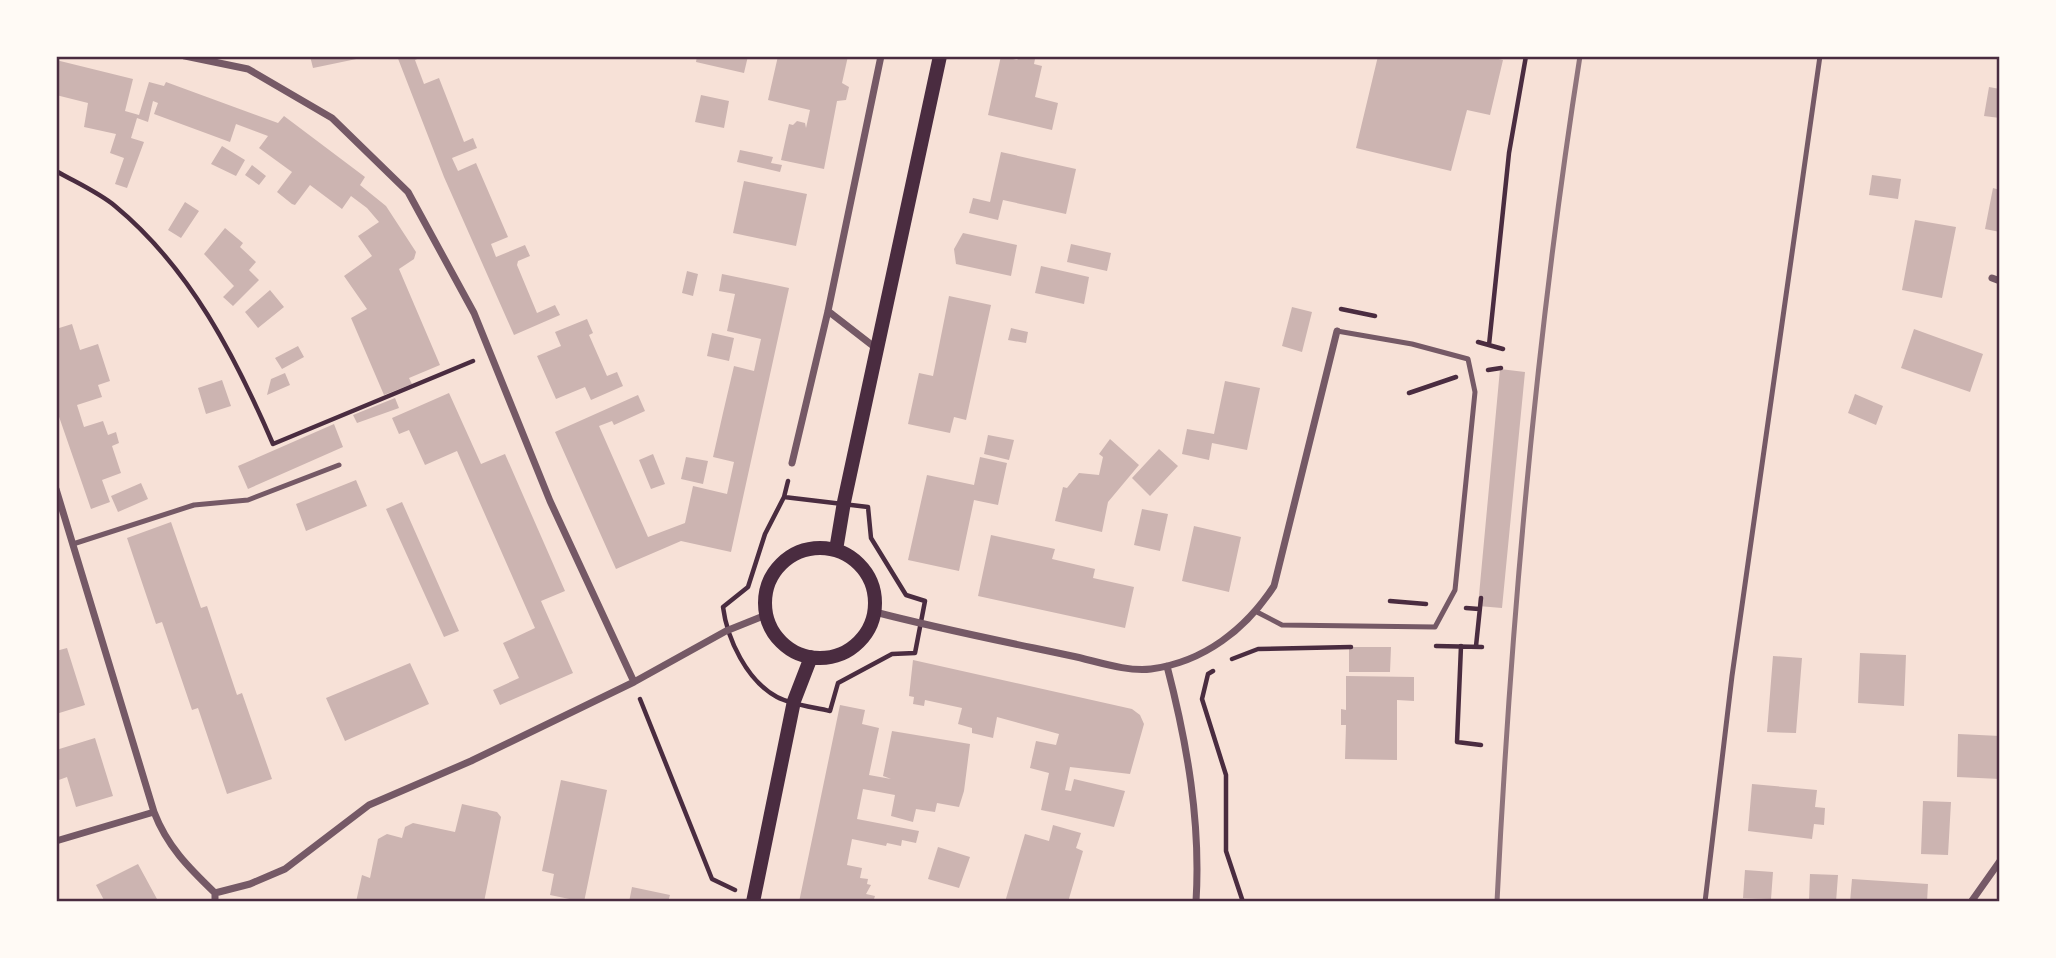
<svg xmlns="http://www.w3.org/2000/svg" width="2056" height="958" font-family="'Fira Sans Condensed',sans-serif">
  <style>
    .building { fill: #ccb4b1 }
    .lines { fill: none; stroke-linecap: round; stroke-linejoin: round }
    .path { stroke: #4a2c40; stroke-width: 4.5 }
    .service { stroke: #755966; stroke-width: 5 }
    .minor { stroke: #755966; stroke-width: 7 }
    .secondary { stroke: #4a2c40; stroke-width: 14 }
    .rail { stroke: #8f747c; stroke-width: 5 }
    .neatline { fill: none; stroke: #4a2c40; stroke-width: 2.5 }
  </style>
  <rect width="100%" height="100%" fill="#f7e1d7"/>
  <path class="building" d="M310 56H366V57L313 68Z
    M397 56H424L415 60 424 84 439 78 464 142 473 138 477 148 452 158 458 171 476 163 508 237 491 244 496 257 525 245 530 256 518 261 517 265 537 313 555 305 560 315 514 335 444 177Z
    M697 56H748L744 73 696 62Z
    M778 56H848L842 83 849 87 846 100 837 101 824 169 781 160 789 124 793 125 797 121 805 123 806 128 810 110 768 100Z
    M1001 56 1017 60 1021 56 1035 59 1034 64 1042 66 1035 97 1058 103 1052 130 988 115Z
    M1378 56H1485L1503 60 1490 115 1467 110 1451 171 1356 148Z
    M56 60 133 79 125 111 139 115 149 82 164 86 166 82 278 123 284 116 365 177 360 185 386 206 416 252 414 259 399 269 440 365 409 378 412 384 384 395 351 318 367 309 344 276 372 256 358 236 379 222 367 208 351 196 342 209 310 185 295 205 292 204 277 192 292 172 259 148 268 136 236 124 230 142 154 114 158 103 153 101 148 122 137 118 131 138 144 142 127 188 115 184 124 158 110 153 116 134 84 127 88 103 56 95Z
    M1989 87 2000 89V118L1984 116Z
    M701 95 729 101 724 128 695 122Z
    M222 146 245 160 236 176 211 164Z
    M740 150 773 157 771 163 782 165 780 172 737 162Z
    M1001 152 1076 169 1066 214 1003 200 998 220 969 213 973 198 990 202Z
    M252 165 266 176 259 185 245 175Z
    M1872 175 1901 179 1898 199 1869 195Z
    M744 181 807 194 796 246 733 233Z
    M1993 188 2000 190V232L1985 229Z
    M185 202 199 211 181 238 168 230Z
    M1915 220 1956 227 1942 298 1902 290Z
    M225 228 243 243 240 247 256 262 249 270 259 280 233 306 223 297 234 286 204 254Z
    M963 233 1017 245 1011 276 956 264 954 249Z
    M1071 244 1111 253 1107 271 1067 262Z
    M1041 266 1089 277 1084 304 1035 293Z
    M687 271 698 274 693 296 682 293Z
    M722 274 789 288 731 552 681 541 616 569 555 432 638 395 645 411 614 425 612 421 599 426 648 537 685 523 693 486 727 494 734 462 713 457 723 413 734 366 754 371 761 339 727 331 735 294 719 291Z
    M270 290 284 307 258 328 245 312Z
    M949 296 991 305 966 420 954 417 950 433 908 424 919 373 933 376Z
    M1292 307 1312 312 1302 352 1282 346Z
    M587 319 593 333 589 335 607 376 617 372 623 386 591 400 585 387 556 399 537 356 561 346 555 332Z
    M72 324 80 350 98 344 110 381 98 385 102 397 77 405 84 427 103 421 108 435 116 432 119 443 112 446 121 473 102 480 110 502 91 509 56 408V329Z
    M1011 328 1028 332 1026 343 1008 340Z
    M1914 329 1983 354 1970 392 1901 368Z
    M712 333 734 338 729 361 707 356Z
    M298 346 304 357 282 369 275 358Z
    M1500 369 1525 372 1502 608 1478 606Z
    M285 373 290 385 267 395 271 379Z
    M222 380 231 406 206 414 198 388Z
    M1225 381 1260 388 1247 450 1212 443 1209 460 1182 454 1187 429 1214 434Z
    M449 393 481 464 505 454 565 591 541 601 573 673 500 705 493 690 519 678 503 643 535 628 457 451 425 465 409 430 399 434 392 418Z
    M1855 394 1883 406 1876 425 1848 413Z
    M395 398 399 408 357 423 353 415Z
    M334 424 343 447 248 489 238 466Z
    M988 435 1014 440 1009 460 984 454Z
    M1110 439 1139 465 1108 502 1102 532 1055 521 1063 487 1067 488 1079 473 1099 475 1103 457 1099 454Z
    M1159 449 1178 466 1150 496 1132 478Z
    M653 454 665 484 651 489 639 460Z
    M686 457 708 461 703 484 681 479Z
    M980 457 1007 463 998 505 974 500 959 571 908 560 927 475 974 485Z
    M356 480 367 506 306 531 296 504Z
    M141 483 148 499 118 512 111 496Z
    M402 502 459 631 444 637 386 509Z
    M1142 509 1168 514 1160 551 1134 545Z
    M171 522 201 608 207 606 237 695 242 693 272 779 227 794 198 708 192 710 162 622 156 624 127 538Z
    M1194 526 1241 537 1229 592 1182 581Z
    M991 535 1055 549 1052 559 1095 569 1093 578 1134 587 1125 628 978 596Z
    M1349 647H1391L1390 672H1349Z
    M67 648 85 705 56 714V651Z
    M1860 653 1906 655 1904 706 1858 703Z
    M1773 656 1802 658 1796 733 1767 732Z
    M913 660 1132 709 1140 715 1144 724 1130 774 1070 767 1065 790 1071 791 1074 779 1125 791 1114 827 1041 810 1049 773 1030 768 1036 741 1056 745 1059 734 997 717 993 738 972 733V728L958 724 962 708 925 700 924 706 913 704 914 697 909 696Z
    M410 663 429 704 345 741 326 698Z
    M1346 676 1414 677V701L1397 700V760L1345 759 1346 725H1341V709L1346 710Z
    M840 705 865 710 862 724 879 728 869 775 891 779 883 776 892 731 970 744 964 791 959 807 937 803 935 812 916 809 913 822 891 816 895 795 863 789 857 819 919 831 916 843 902 840 901 846 887 843 886 846 852 839 847 865 862 868 860 878 868 879 867 884 871 885 866 894 875 896 873 902H799Z
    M1958 734 2000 736V779L1957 777Z
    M95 738 113 796 76 807 67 777 56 781V750Z
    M561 780 607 790 584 902 550 895 554 874 542 871Z
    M1752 784 1817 790 1815 807 1825 808 1824 825 1814 824 1812 839 1748 831Z
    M1923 801 1951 802 1948 855 1921 854Z
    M462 804 497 812 501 817 484 902H356L362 875 370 878 378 839 387 834 402 838 405 827 413 823 455 832Z
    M1053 825 1081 833 1076 848 1083 851 1068 902H1005L1025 834 1049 841Z
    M938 847 970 857 959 888 928 879Z
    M138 864 157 899 105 902 96 885Z
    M1745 870 1773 872 1771 899 1743 898Z
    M1810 874 1838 875 1836 902 1809 901Z
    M1852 879 1928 884 1927 902H1850Z
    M632 887 670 895 668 902H629Z"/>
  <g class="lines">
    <path class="path" d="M56 171C75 182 98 192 115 206 190 268 235 356 273 444L473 361
      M1341 309 1375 316
      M1478 342 1503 349
      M1489 345 1509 153 1526 56
      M1488 370 1501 368
      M1409 393 1456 377
      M784 497 868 507 871 538 906 595 925 601 915 653 892 654 838 683 830 711C814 707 792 705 777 697 747 681 727 639 723 607L748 587 765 534Z
      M784 497 788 481
      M1390 601 1426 604
      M1466 608 1479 609
      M1436 646 1482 647
      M1461 646 1457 742 1481 745
      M1476 646 1481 598
      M1232 659 1258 649 1351 647
      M1213 671 1208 674 1202 699 1226 775V851L1243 902
      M640 699 712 879 735 890"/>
    <path class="service" d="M73 544 194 505 248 500 339 465
      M1257 612 1282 625 1435 627 1455 590 1475 392 1468 359 1412 344 1337 331
      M1705 902 1732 676 1820 56"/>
    <path class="minor" d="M185 56 248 69 332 118 408 192 474 313 550 501 634 682
      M1992 278 2000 281
      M828 311 877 349
      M792 463 828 311 881 56
      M56 489 154 812C167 846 188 867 215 893
      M875 612C940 629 1006 642 1072 656 1096 661 1126 672 1151 669 1204 662 1246 629 1274 586L1337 331
      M1167 666C1187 743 1201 822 1196 902
      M56 841 154 812
      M215 902V893L250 884 285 869 369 805 471 761 634 682 726 631 766 615
      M1971 902 2000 861"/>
    <path class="secondary" d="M765 603a55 55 0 1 1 110 0a55 55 0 1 1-110 0Z
      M836 550 844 502 940 56
      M753 902 794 701 811 657"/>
    <path class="rail" d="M1497 902C1511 617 1536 338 1580 56"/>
  </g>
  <rect width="2056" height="958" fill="none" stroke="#fffaf5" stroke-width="116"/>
  <rect x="58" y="58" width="1940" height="842" class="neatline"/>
</svg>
